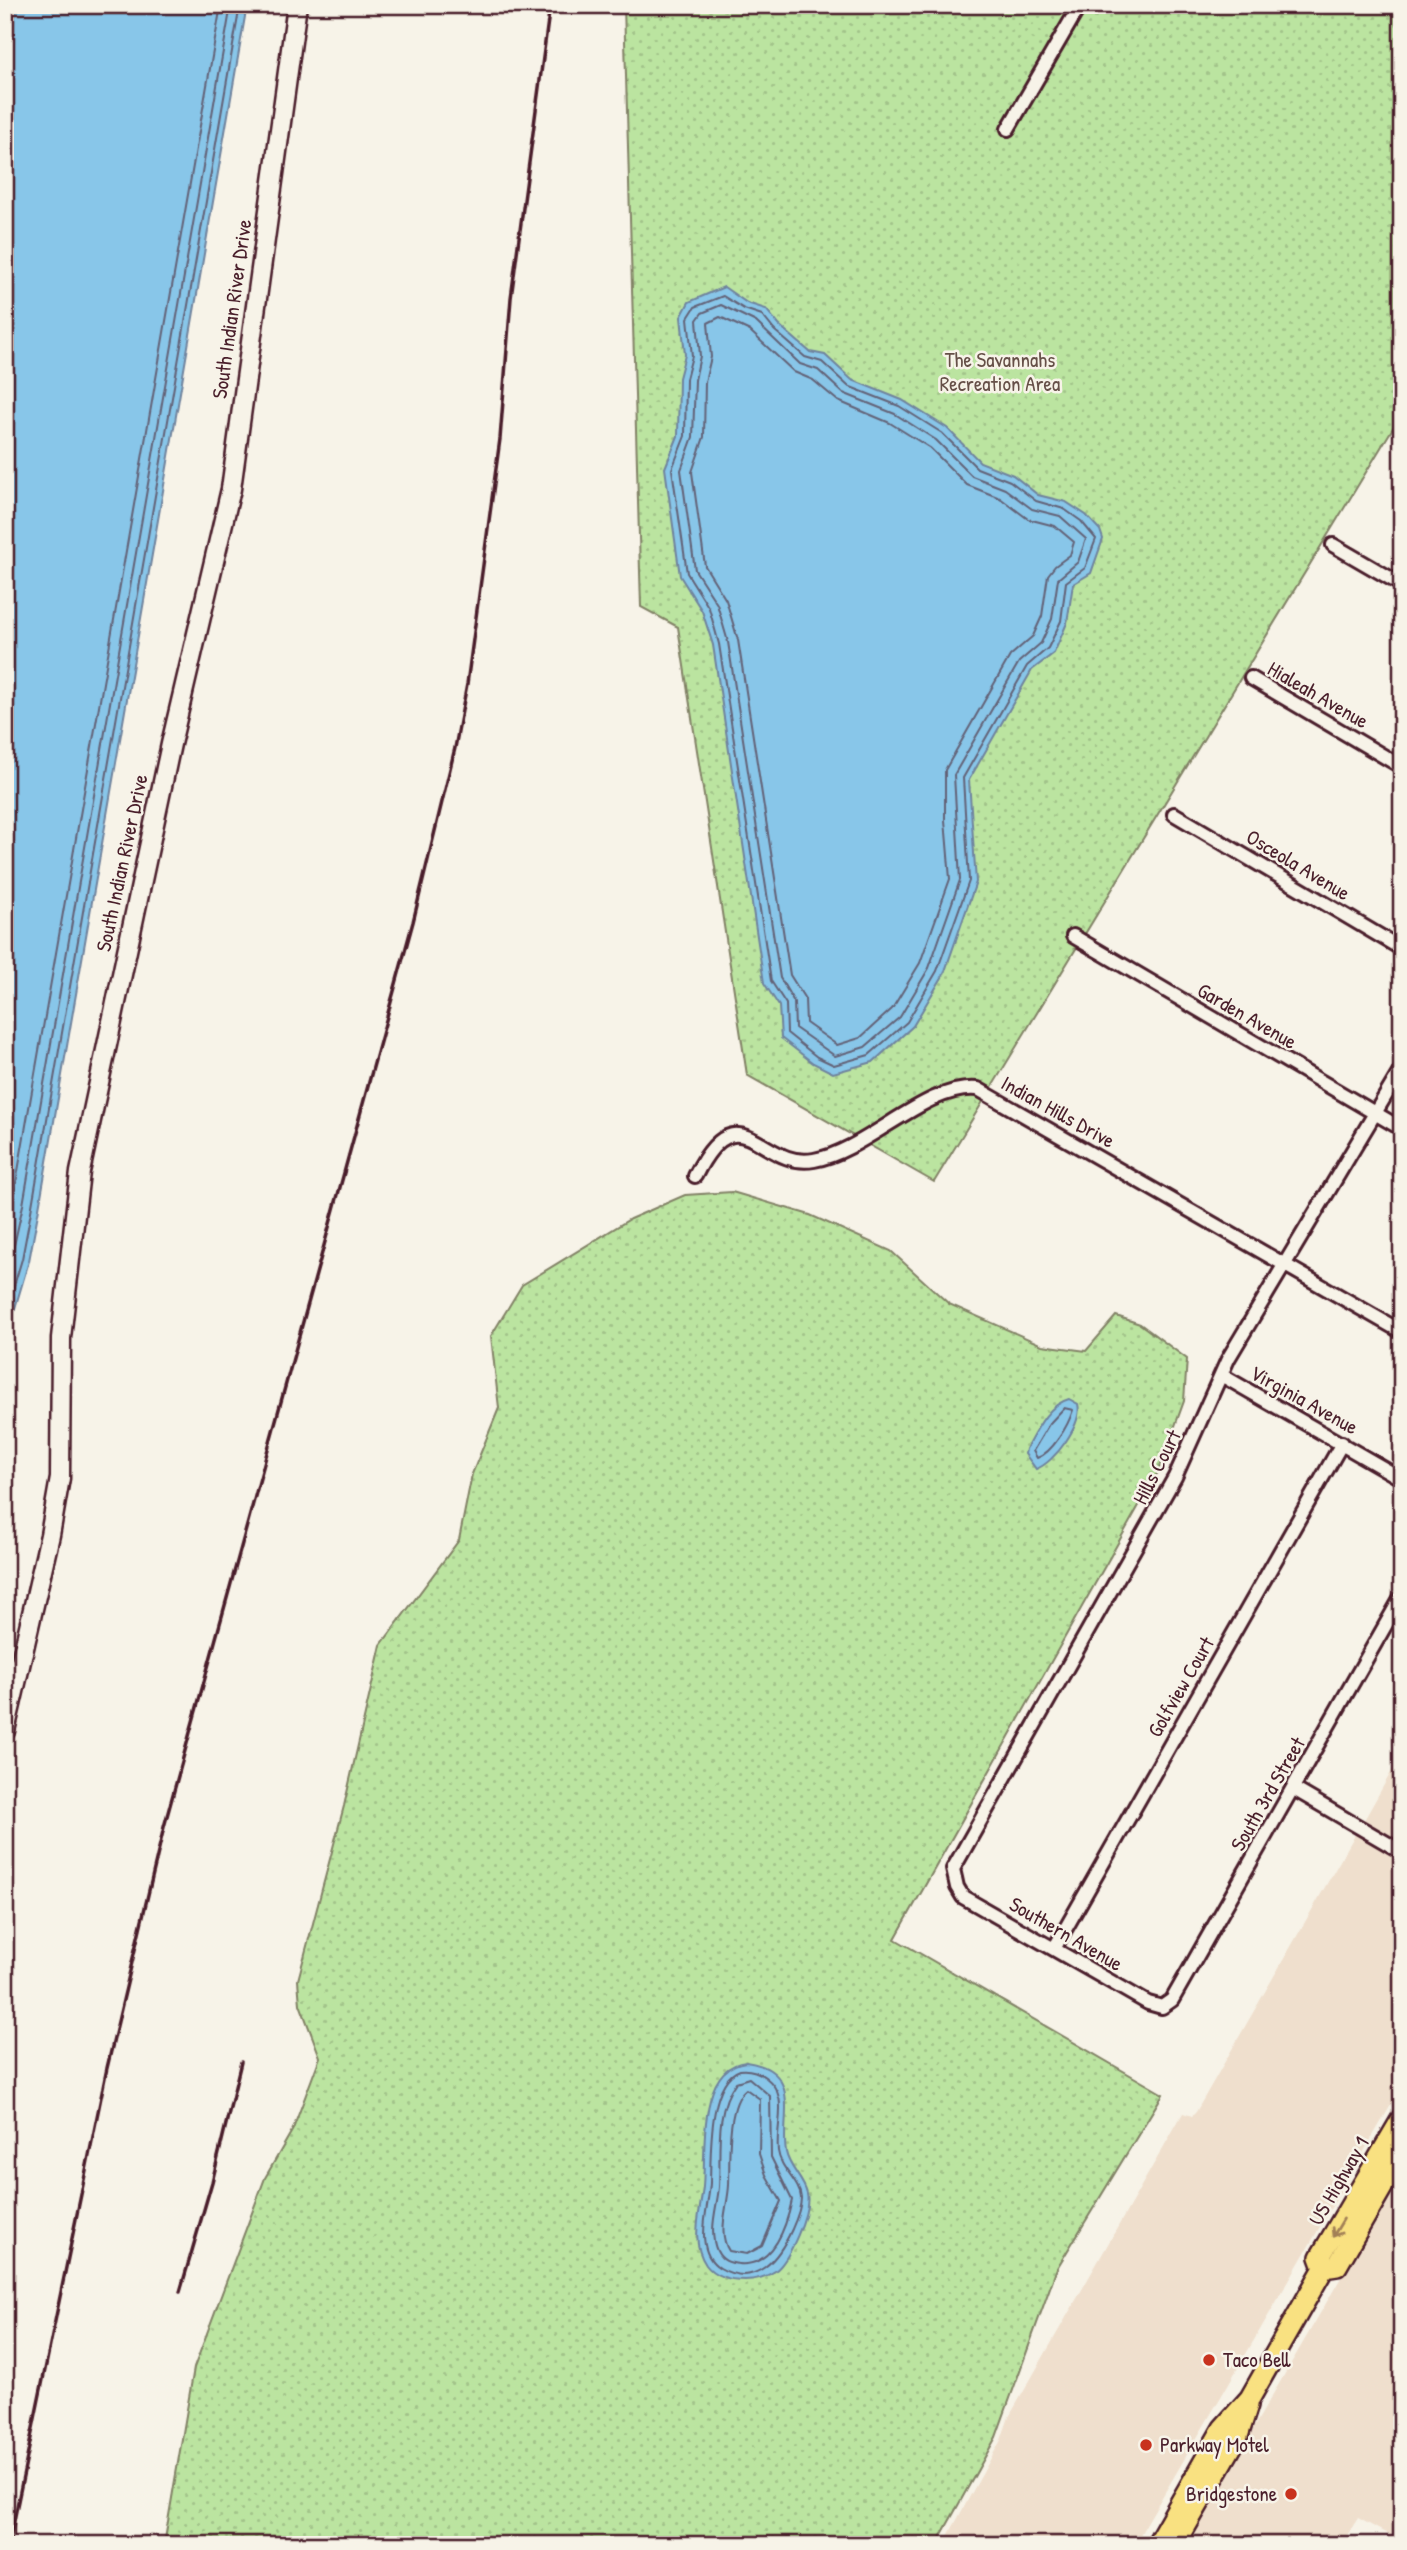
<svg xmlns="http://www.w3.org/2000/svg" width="1407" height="2550" font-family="'Patrick Hand',sans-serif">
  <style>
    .built { fill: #efdfcd }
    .grass { fill: url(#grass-dots); stroke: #828266; stroke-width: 2 }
    .water { fill: #88c6e9; stroke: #6f839d; stroke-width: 2 }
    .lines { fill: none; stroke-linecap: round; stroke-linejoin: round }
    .shore { stroke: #636277; stroke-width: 2 }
    .minor-casing { stroke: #4a1f2b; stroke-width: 18 }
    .secondary-casing { stroke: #4a1f2b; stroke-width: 23 }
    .primary-casing { stroke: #4a1f2b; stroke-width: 24 }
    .minor { stroke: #f7f3e8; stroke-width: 12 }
    .secondary { stroke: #f7f3e8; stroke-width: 18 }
    .primary { stroke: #f9e181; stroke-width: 19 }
    .rail { stroke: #4a1f2b; stroke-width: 3.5 }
    .oneway { stroke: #a28056 }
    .poi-dot { fill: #c8321e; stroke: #f7f3e8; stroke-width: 2.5 }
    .labels { text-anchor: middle; stroke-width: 5; stroke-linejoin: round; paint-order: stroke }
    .street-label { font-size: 21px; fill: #4a1f2b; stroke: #f7f3e8 }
    .park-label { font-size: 21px; fill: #665048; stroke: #f7f3e8 }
    .poi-label { font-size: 21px; fill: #4a1f2b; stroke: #f7f3e8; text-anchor: start }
  </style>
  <defs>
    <pattern id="grass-dots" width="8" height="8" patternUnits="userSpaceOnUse" patternTransform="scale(1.75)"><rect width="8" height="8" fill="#bbe4a0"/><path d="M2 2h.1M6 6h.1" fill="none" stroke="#a2c38a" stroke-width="1.8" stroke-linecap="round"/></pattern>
  </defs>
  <rect width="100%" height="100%" fill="#f7f3e8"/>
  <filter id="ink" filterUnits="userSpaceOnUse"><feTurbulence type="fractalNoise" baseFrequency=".0143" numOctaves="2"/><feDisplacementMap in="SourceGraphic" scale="14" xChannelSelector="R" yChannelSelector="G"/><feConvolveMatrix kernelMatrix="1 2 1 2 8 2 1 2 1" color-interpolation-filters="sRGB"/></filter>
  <g filter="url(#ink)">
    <path class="built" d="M1402 1753V1845L1363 1822Z
      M1356 1833 1402 1860V2086L1222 2395 1134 2545H943L1001 2440 1009 2417 1183 2113 1192 2116 1196 2112Z
      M1402 2173V2542L1358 2518 1341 2545H1185Z"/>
    <path class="grass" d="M624 5H1402V413L934 1182 747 1075 678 627 641 607Z
      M732 1192 810 1215 891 1251 949 1304 1042 1345 1086 1351 1116 1316 1140 1324 1187 1359 1184 1401 1159 1470 895 1939 1163 2094 1057 2268 996 2437 936 2545H164L194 2368 265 2178 293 2129 320 2057 300 2004 298 1980 344 1806 381 1645 459 1540 472 1474 499 1408 491 1336 522 1285 630 1219 685 1195Z"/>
    <path class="water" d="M5 5H247L39 1208 29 1261 5 1342Z
      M724 287 747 303 766 309 779 325 810 352 825 355 852 380 902 400 947 428 980 462 1013 475 1038 495 1066 502 1086 515 1100 530 1103 539 1091 573 1073 584 1067 623 1054 653 1032 670 969 780 976 882 944 974 913 1026 873 1062 833 1073 813 1063 781 1038 779 1006 764 983 713 645 702 611 680 576 665 468 678 436 679 378 685 355 681 317 689 302Z
      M1069 1399 1078 1404C1083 1424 1054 1463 1036 1469L1025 1454 1026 1449C1036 1431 1047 1405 1069 1399Z
      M746 2062C804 2070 780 2118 786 2152 789 2168 804 2179 807 2194 811 2211 789 2261 775 2271 766 2277 755 2280 745 2280 730 2280 715 2277 706 2265 690 2242 700 2213 703 2187 706 2152 697 2067 746 2062Z"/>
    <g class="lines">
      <path class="shore" d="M723 296 744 309 762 315 774 330 805 357 822 362 848 386 899 406 942 433 977 468 1010 481 1036 501 1064 509 1081 521 1096 539 1085 568 1066 582 1061 621 1048 648 1027 666 963 778 969 881 937 971 907 1022 869 1055 834 1065 817 1057 787 1033 786 1004 771 981 719 644 709 608 687 573 672 469 685 436 686 379 692 356 688 318 695 307Z
        M721 305 756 322 800 364 818 370 843 393 895 414 936 440 972 476 1005 489 1032 509 1060 516 1086 539 1078 562 1058 579 1052 619 1041 643 1019 662 954 775 960 880 929 968 900 1017 865 1047 835 1056 795 1028 794 1002 780 978 728 642 717 604 695 570 681 470 693 437 695 380 700 356 697 320 702 313Z
        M720 317 750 331 794 372 813 380 838 401 890 423 930 448 967 485 1000 498 1028 519 1055 526 1074 542 1070 555 1055 566 1048 575 1042 616 1033 636 1010 656 945 770V820L950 879 920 963 892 1009 860 1038 837 1045 806 1023 805 999 790 975 738 640 726 600 705 566 692 472 704 437 705 382 711 357 708 323Z
        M5 1246 221 5
        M5 1286 23 1205 231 5
        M5 1316 22 1259 32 1206 240 5
        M1064 1408 1073 1410C1068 1426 1052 1453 1037 1458L1033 1451 1049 1424Z
        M740 2070C750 2069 757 2071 765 2077 791 2096 775 2124 778 2151 780 2169 800 2182 801 2198 801 2209 796 2220 792 2229 779 2258 756 2289 720 2268 692 2251 709 2207 710 2183 711 2155 708 2081 740 2070Z
        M749 2078 770 2096 771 2157 792 2200C786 2228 773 2267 739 2264 729 2263 722 2261 717 2251 708 2231 717 2208 719 2187 721 2154 714 2111 736 2082Z
        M746 2089 760 2099 759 2154 766 2175 781 2201 762 2246 747 2254 729 2251C717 2232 728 2207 729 2185 730 2161 726 2105 746 2089Z"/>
      <defs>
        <path id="minor" d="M1008 129 1080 5
          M1333 545 1402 585
          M1251 678 1402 767
          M1174 814 1402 949
          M1073 936 1402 1129
          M1402 1068 1228 1359 1175 1477 953 1869 957 1887 963 1897 1148 2003 1162 2007 1172 2000 1402 1596
          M695 1176C739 1088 761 1170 814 1160 867 1151 927 1083 978 1089L1402 1332
          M1223 1376 1402 1479
          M1294 1789 1402 1852
          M1054 1949 1342 1443"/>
        <path id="secondary" d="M5 1731 50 1535 60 1478 61 1338 80 1172 171 744 231 489 297 5"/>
        <path id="primary" d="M1324 2268 1320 2257 1402 2118
          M1324 2268 1337 2266 1402 2153
          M1156 2545 1223 2428 1250 2398 1324 2268
          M1175 2545 1238 2436 1248 2405"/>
      </defs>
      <use href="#minor" class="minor-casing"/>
      <use href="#secondary" class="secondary-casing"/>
      <use href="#primary" class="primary-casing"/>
      <use href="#minor" class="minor"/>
      <use href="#secondary" class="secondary"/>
      <use href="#primary" class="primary"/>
      <path class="rail" d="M180 2292 212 2182 241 2062
        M9 2545 107 2068 164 1827 413 922 455 748 467 684 500 439 511 298 550 5"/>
    </g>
    <defs><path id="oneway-shaft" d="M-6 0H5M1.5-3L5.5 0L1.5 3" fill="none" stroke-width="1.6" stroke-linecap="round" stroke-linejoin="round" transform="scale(1.75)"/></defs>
    <use class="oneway" href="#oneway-shaft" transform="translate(1338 2228) rotate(121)"/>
  </g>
  <g class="poi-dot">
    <circle cx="1209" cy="2360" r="7"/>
    <circle cx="1146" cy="2445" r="7"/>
    <circle cx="1291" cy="2494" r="7"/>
  </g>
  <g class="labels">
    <g class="street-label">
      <text transform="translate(232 309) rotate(-82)" y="7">South Indian River Drive</text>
      <text transform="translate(1318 695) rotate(30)" y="7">Hialeah Avenue</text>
      <text transform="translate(122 863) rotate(-78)" y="7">South Indian River Drive</text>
      <text transform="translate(1298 865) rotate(31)" y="7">Osceola Avenue</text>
      <text transform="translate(1247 1016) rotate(30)" y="7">Garden Avenue</text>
      <text transform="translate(1058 1112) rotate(29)" y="7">Indian Hills Drive</text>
      <text transform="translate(1304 1400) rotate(29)" y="7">Virginia Avenue</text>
      <text transform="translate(1157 1467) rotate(-63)" y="7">Hills Court</text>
      <text transform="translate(1181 1687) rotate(-60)" y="7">Golfview Court</text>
      <text transform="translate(1268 1794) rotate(-60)" y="7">South 3rd Street</text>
      <text transform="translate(1066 1934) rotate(30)" y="7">Southern Avenue</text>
      <text transform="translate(1339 2181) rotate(-60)" y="7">US Highway 1</text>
    </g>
    <g class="park-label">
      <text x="1000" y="367">The Savannahs<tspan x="1000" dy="24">Recreation Area</tspan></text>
    </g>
    <g class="poi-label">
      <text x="1223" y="2367">Taco Bell</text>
      <text x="1160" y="2452">Parkway Motel</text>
      <text x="1277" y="2501" text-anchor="end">Bridgestone</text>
    </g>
  </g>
  <rect width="1407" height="2550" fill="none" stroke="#f7f3e8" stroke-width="28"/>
  <rect x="14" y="14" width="1379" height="2522" fill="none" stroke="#4a1f2b" stroke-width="2.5" filter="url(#ink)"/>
</svg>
